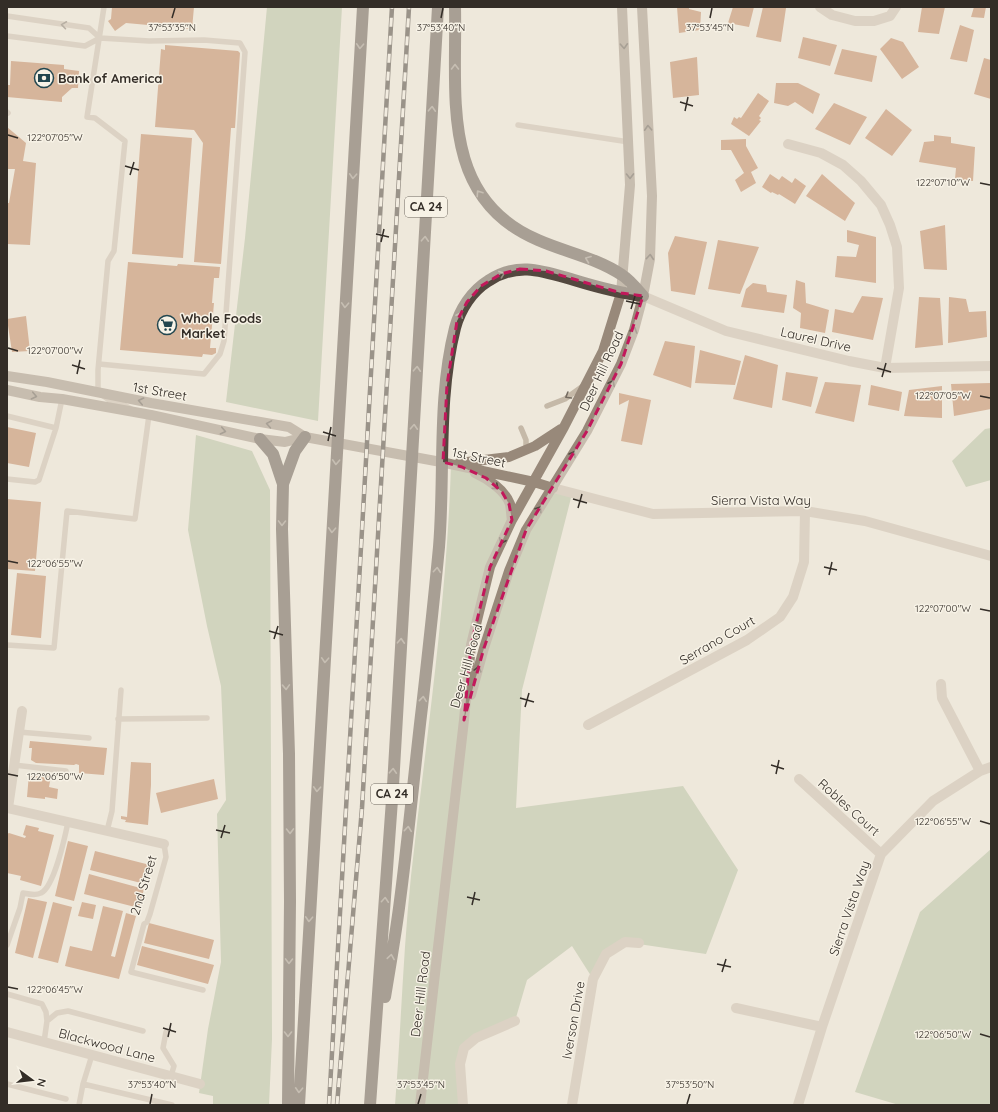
<svg xmlns="http://www.w3.org/2000/svg" width="998" height="1112" font-family="Quicksand,sans-serif">
  <style>
    .green { fill: #adbc9c }
    .building { fill: #b8784f }
    .lines { fill: none; stroke-linecap: round; stroke-linejoin: round }
    .lane { stroke: #c5b9a8; stroke-width: 5.5 }
    .street { stroke: #c5b9a8; stroke-width: 10 }
    .secondary { stroke: #98897a; stroke-width: 10 }
    .highway { stroke: #53483f; stroke-width: 12 }
    .rail-casing { stroke: #332d27; stroke-width: 4.5 }
    .rail { stroke: #f7f2e6; stroke-width: 3; stroke-dasharray: 9; stroke-linecap: butt }
    .oneway { stroke: #756c61 }
    .oneway2 { stroke: #958c82 }
    .oneway3 { stroke: #514940 }
    .marked { fill: none; stroke: #c2185b; stroke-width: 3; stroke-dasharray: 8 5; stroke-linejoin: round }
    .ticks { fill: none; stroke: #332d27; stroke-width: 1.5 }
    .labels { text-anchor: middle; stroke-width: 3; stroke-linejoin: round; paint-order: stroke }
    .shield { fill: #f7f2e6; stroke: #6e6860; stroke-width: 1 }
    .shield-label { font-size: 12px; font-weight: bold; fill: #332d27 }
    .poi-label { font-size: 13px; font-weight: bold; fill: #332d27; stroke: #f7f2e6; text-anchor: start }
    .street-label { font-size: 13px; fill: #332d27; stroke: #f7f2e6 }
    .ticks-label { font-size: 10px; text-anchor: middle; fill: #332d27; stroke: #f7f2e6; stroke-width: 3; stroke-linejoin: round; paint-order: stroke }
  </style>
  <rect width="100%" height="100%" fill="#eee8db"/>
  <path class="green" d="M267 7H342L318 421 226 402 245 238Z
    M991 428V480L966 487 952 461 985 429Z
    M196 435 252 451 270 490 272 1039 269 1105H213V1096L199 1093 208 1029 221 962 217 814 226 800 221 686 207 626 188 530Z
    M451 464 462 467 502 492 512 520 480 608 465 717 509 571 553 488 572 494 522 690 516 808 683 786 738 870 706 954 625 942 606 954 593 979 572 946 527 980 515 1021 464 1048 463 1105H395C401 1029 403 952 411 876 426 739 447 602 451 464Z
    M991 849V1105H899L855 1092 920 912Z"/>
  <path class="building" d="M112 7H194L192 29 126 23 115 31 108 21 111 19Z
    M677 7H689V9L701 12 700 30 679 33Z
    M733 7H754L749 27 728 23Z
    M763 7H780L786 8 781 42 756 37Z
    M922 7H945L939 34 918 32Z
    M974 7H986L984 18 971 17Z
    M960 25 974 30 967 62 950 59Z
    M803 37 837 45 830 66 798 58Z
    M891 38 903 42 919 67 902 79 880 49Z
    M165 45 238 51 240 53 235 128H231L221 264 194 262 203 143 194 130 155 127 161 49 165 50Z
    M842 49 877 56 872 82 834 74Z
    M697 57 699 95 673 98 670 62Z
    M984 58 991 60V99L974 94Z
    M11 61 64 65V69L79 71 78 88H72L62 97V102L7 97V85H10Z
    M776 83H798L820 94 813 114 795 102 788 106 774 103Z
    M758 93 769 101 759 116 761 118 759 120 761 121 749 136 731 124 734 117 737 119 739 117 741 118Z
    M834 103 867 117 850 145 815 129Z
    M886 109 912 130 892 156 865 138Z
    M7 127 26 143 23 161 36 163 30 245 7 244V203H9L15 169H7Z
    M141 134 192 138 183 258 132 254Z
    M934 135 951 137V143L975 147 973 181 955 179 956 168 919 162 924 142 934 141Z
    M746 139V146L758 168 751 172 756 183 741 192 735 180 744 173 731 150H721V140Z
    M770 174 779 180 782 176 792 183 795 178 806 186 795 204 779 194 778 195 772 192 771 193 762 187Z
    M822 174 855 203 845 221 806 196Z
    M945 225 947 270 924 269 920 231Z
    M847 230 876 237V283L835 277 837 256 856 257 859 245 847 242Z
    M675 236 707 242 695 295 671 291 668 253Z
    M718 240 759 247 740 294 708 289Z
    M128 262 177 266 178 264 220 267 219 278H214L212 303H214L210 348H216V353L212 355 203 354 202 357 120 350Z
    M796 280 805 283 806 303 829 310 825 333 800 328 801 313 793 308Z
    M753 283 766 285 767 292 787 295 784 313 741 307 746 289Z
    M862 296 883 298 873 340 832 332 835 309 853 313Z
    M919 297 940 298 943 345 915 348Z
    M949 297 966 299 969 312 986 311 987 337 948 343Z
    M26 316 30 351 12 352 7 319Z
    M665 341 695 346 691 388 653 375Z
    M700 350 741 361 735 385 695 383Z
    M745 355 778 365 772 408 733 399Z
    M786 372 818 377 811 407 782 400Z
    M825 382 861 385 854 422 815 413Z
    M991 383V409L954 416 951 384Z
    M871 385 902 392 899 411 868 405Z
    M942 386V418L904 416 909 390Z
    M619 393 651 400 642 445 621 441 629 400 619 405Z
    M7 427 36 433 29 467 7 463Z
    M7 499 41 502 35 571 7 569Z
    M17 573 46 576 41 638 11 635Z
    M30 741 107 748 104 775 79 773V765L76 764 74 765 36 763 31 760 32 748H29Z
    M131 762 151 763V785L148 825 125 822 126 820 121 819V816L127 817Z
    M29 774 51 776 49 787 58 789 57 799 45 797V799L27 797Z
    M214 779 218 799 161 813 156 793Z
    M26 825 39 828 38 831 54 835 41 886 20 880 21 876 7 873V834L9 833 25 838 26 836 23 835Z
    M68 841 88 846 74 901 55 896Z
    M95 851 150 865 145 884 90 870Z
    M89 874 144 889 139 908 84 894Z
    M28 898 47 902 33 958 15 953Z
    M53 902 72 907 58 963 38 958Z
    M82 902 96 905 93 919 78 916Z
    M103 906 123 911 111 956 115 957 126 913 136 916 119 979 65 966 70 946 92 951Z
    M149 923 214 940 209 959 144 943Z
    M142 946 214 965 208 984 137 965Z"/>
  <g class="lines">
    <path class="lane" d="M104 7 87 117 95 118 125 141 114 251 108 261 98 370V392L109 400 124 405 131 409
      M7 16 89 28 100 38
      M7 36 85 46 100 38 149 41 204 40 240 43 245 52 224 341 220 354 204 374 99 364
      M7 112 8 113
      M518 125 629 142
      M547 406 565 399 583 386
      M7 416 56 428
      M521 428 526 440V450
      M7 479 35 482 39 480 56 428 62 399
      M7 645 54 648 67 511 135 519 149 415
      M118 719 207 718
      M19 732 89 738
      M14 765 66 771
      M107 831 112 811 121 690
      M164 844 166 857 150 914 147 922 144 924 131 972 203 990
      M7 945 20 908 23 893C28 894 36 896 41 893 54 887 65 837 68 822
      M7 994 42 1004 46 1012 47 1021
      M166 1032 163 1048 174 1066 171 1076
      M44 1042 47 1021 57 1013 68 1011 143 1031
      M7 1084 66 1099
      M83 1084 172 1105
      M79 1105 83 1084 92 1055"/>
    <path class="street" d="M820 7 832 15 855 21H874L890 16 896 7
      M788 144 821 153 843 165 861 181 881 205 890 225 897 247 899 288 885 368
      M643 296 726 331 849 361 885 368 991 366
      M553 488 653 514 805 511 865 521 991 556
      M941 684 942 698 980 771
      M588 725 747 640 780 617 793 597 804 562 805 511
      M799 779 881 854
      M7 808 164 844
      M8 808 22 711
      M736 1008 822 1027
      M7 1032 200 1084
      M463 1105 460 1064 464 1048 476 1038 515 1021
      M572 1105 593 979 606 954 625 942 639 943
      M798 1105 822 1027 881 854 933 801 980 771 991 767"/>
    <path class="secondary" d="M7 376 47 382 151 403 289 427 305 437 441 462 534 482 553 488
      M7 390 40 397 62 399 151 415 260 439 285 442 305 437
      M459 463 509 457 535 446 561 429
      M475 473C488 479 505 490 510 504 511 509 511 515 512 520
      M471 695 484 648 509 571 526 530 587 431 621 364 634 330 643 296 650 259 652 196 642 7
      M420 1105 464 720 471 645 490 567 512 520 564 427 603 351 621 293 630 185 622 7"/>
    <path class="highway" d="M455 7C457 95 439 198 538 240 565 252 597 258 622 275 630 280 637 289 643 296
      M260 439 273 454 283 484 282 529 289 754 290 901 288 1105
      M283 484 295 451 305 437
      M385 997C390 967 395 938 399 908 408 841 414 774 422 707 428 654 434 600 439 547 445 474 437 399 455 328 460 309 472 291 488 281 518 261 543 271 574 280 597 287 619 293 643 296
      M299 1105 363 7
      M370 1105 393 786 438 7"/>
    <defs>
      <path id="rail" d="M329 1105 392 7
        M337 1105 362 808 409 7"/>
    </defs>
    <use href="#rail" class="rail-casing"/>
    <use href="#rail" class="rail"/>
  </g>
  <defs><path id="oneway-chevron" d="M-2-3.5L2.5 0L-2 3.5" fill="none" stroke-width="1.6" stroke-linecap="round" stroke-linejoin="round"/></defs>
  <g class="oneway">
    <use href="#oneway-chevron" transform="translate(64 25) rotate(-172)"/>
    <use href="#oneway-chevron" transform="translate(568 396) rotate(149)"/>
  </g>
  <g class="oneway2">
    <use href="#oneway-chevron" transform="translate(360 46) rotate(93)"/>
    <use href="#oneway-chevron" transform="translate(455 67) rotate(-90)"/>
    <use href="#oneway-chevron" transform="translate(432 109) rotate(-87)"/>
    <use href="#oneway-chevron" transform="translate(353 176) rotate(93)"/>
    <use href="#oneway-chevron" transform="translate(479 193) rotate(-124)"/>
    <use href="#oneway-chevron" transform="translate(425 239) rotate(-87)"/>
    <use href="#oneway-chevron" transform="translate(588 259) rotate(-159)"/>
    <use href="#oneway-chevron" transform="translate(502 274) rotate(-20)"/>
    <use href="#oneway-chevron" transform="translate(345 305) rotate(93)"/>
    <use href="#oneway-chevron" transform="translate(460 315) rotate(-65)"/>
    <use href="#oneway-chevron" transform="translate(417 369) rotate(-87)"/>
    <use href="#oneway-chevron" transform="translate(414 427) rotate(-87)"/>
    <use href="#oneway-chevron" transform="translate(336 462) rotate(93)"/>
    <use href="#oneway-chevron" transform="translate(282 523) rotate(91)"/>
    <use href="#oneway-chevron" transform="translate(332 530) rotate(93)"/>
    <use href="#oneway-chevron" transform="translate(437 570) rotate(-85)"/>
    <use href="#oneway-chevron" transform="translate(401 641) rotate(-87)"/>
    <use href="#oneway-chevron" transform="translate(325 660) rotate(93)"/>
    <use href="#oneway-chevron" transform="translate(286 687) rotate(88)"/>
    <use href="#oneway-chevron" transform="translate(423 699) rotate(-84)"/>
    <use href="#oneway-chevron" transform="translate(393 771) rotate(-87)"/>
    <use href="#oneway-chevron" transform="translate(317 789) rotate(93)"/>
    <use href="#oneway-chevron" transform="translate(408 829) rotate(-84)"/>
    <use href="#oneway-chevron" transform="translate(290 831) rotate(89)"/>
    <use href="#oneway-chevron" transform="translate(385 900) rotate(-86)"/>
    <use href="#oneway-chevron" transform="translate(309 919) rotate(93)"/>
    <use href="#oneway-chevron" transform="translate(391 957) rotate(-81)"/>
    <use href="#oneway-chevron" transform="translate(289 961) rotate(91)"/>
    <use href="#oneway-chevron" transform="translate(288 1034) rotate(90)"/>
    <use href="#oneway-chevron" transform="translate(299 1090) rotate(93)"/>
  </g>
  <g class="oneway3">
    <use href="#oneway-chevron" transform="translate(624 46) rotate(87)"/>
    <use href="#oneway-chevron" transform="translate(648 128) rotate(-93)"/>
    <use href="#oneway-chevron" transform="translate(630 176) rotate(89)"/>
    <use href="#oneway-chevron" transform="translate(650 257) rotate(-85)"/>
    <use href="#oneway-chevron" transform="translate(634 330) rotate(-72)"/>
    <use href="#oneway-chevron" transform="translate(612 383) rotate(-63)"/>
    <use href="#oneway-chevron" transform="translate(34 396) rotate(12)"/>
    <use href="#oneway-chevron" transform="translate(141 401) rotate(-168)"/>
    <use href="#oneway-chevron" transform="translate(269 424) rotate(-170)"/>
    <use href="#oneway-chevron" transform="translate(223 431) rotate(12)"/>
    <use href="#oneway-chevron" transform="translate(573 454) rotate(-59)"/>
    <use href="#oneway-chevron" transform="translate(496 487) rotate(41)"/>
    <use href="#oneway-chevron" transform="translate(539 509) rotate(-57)"/>
    <use href="#oneway-chevron" transform="translate(502 541) rotate(115)"/>
    <use href="#oneway-chevron" transform="translate(478 669) rotate(-75)"/>
  </g>
  <path d="M0 0H998V1112H0ZM520 269 546 271 621 293 643 296 621 364 587 431 526 530 484 648 464 720 471 645 490 567 512 520 509 504 502 492 486 478 462 467 443 462 447 385 457 321 467 302 481 286 501 274Z" fill="#eee8db" fill-opacity=".55" fill-rule="evenodd"/>
  <path class="marked" d="M520 269 546 271 621 293 643 296 621 364 587 431 526 530 484 648 464 720 471 645 490 567 512 520 509 504 502 492 486 478 462 467 443 462 447 385 457 321 467 302 481 286 501 274Z"/>
  <path class="ticks" d="M172 18 175 8M441 18 443 8M710 18 712 8M680 102 693 106M685 111 688 97M8 135 18 138M125 166 139 170M130 175 134 162M980 183 990 185M376 234 389 237M381 242 384 229M626 301 640 304M631 309 635 296M8 348 18 351M72 365 85 369M877 368 891 372M77 374 80 360M882 377 886 363M980 396 990 398M323 432 336 436M328 441 331 427M573 499 587 503M578 508 582 494M8 561 18 563M824 567 837 570M829 575 832 562M980 609 990 611M269 631 283 635M274 639 278 626M520 698 534 702M525 707 529 693M771 765 784 769M8 774 18 776M776 774 779 760M980 821 990 824M216 830 230 833M221 838 225 825M467 897 480 900M472 905 475 892M717 964 731 967M722 972 726 959M8 987 18 989M163 1028 176 1032M980 1034 990 1037M168 1037 171 1023M150 1104 152 1094M418 1104 421 1094M687 1104 690 1094"/>
  <defs>
    <symbol id="bank-ring" viewBox="-11 -11 22 22"><circle r="9.5" fill="#f7f2e6" stroke="#22464f" stroke-width="1.5"/><path d="M-6-4H6V4H-6ZM0-2.3a2.3 2.3 0 1 0 0 4.6a2.3 2.3 0 1 0 0-4.6Z" fill="#22464f"/></symbol>
    <symbol id="supermarket-ring" viewBox="-11 -11 22 22"><circle r="9.5" fill="#f7f2e6" stroke="#22464f" stroke-width="1.5"/><path d="M-6-5.5h2.5l.6 2H6L4.5 2H-2.5L-4.4-4H-6ZM-1.5 3.2a1.3 1.3 0 1 0 .1 0ZM3 3.2a1.3 1.3 0 1 0 .1 0Z" fill="#22464f"/></symbol>
  </defs>
  <g fill-rule="evenodd">
    <use href="#bank-ring" x="33" y="67" width="22" height="22"/>
    <use href="#supermarket-ring" x="156" y="314" width="22" height="22"/>
  </g>
  <g class="labels">
    <g class="shield">
      <rect x="405" y="197" width="42" height="20" rx="3"/>
      <rect x="371" y="784" width="42" height="20" rx="3"/>
    </g>
    <g class="shield-label">
      <text x="426" y="211">CA 24</text>
      <text x="392" y="798">CA 24</text>
    </g>
    <g class="poi-label">
      <text x="58" y="83">Bank of America</text>
      <text x="181" y="323">Whole Foods<tspan x="181" dy="15">Market</tspan></text>
    </g>
    <g class="street-label">
      <text transform="translate(816 339) rotate(13)" y="5">Laurel Drive</text>
      <text transform="translate(601 371) rotate(-65)" y="5">Deer Hill Road</text>
      <text transform="translate(160 391) rotate(10)" y="5">1st Street</text>
      <text transform="translate(479 457) rotate(12)" y="5">1st Street</text>
      <text x="761" y="505">Sierra Vista Way</text>
      <text transform="translate(717 640) rotate(-30)" y="5">Serrano Court</text>
      <text transform="translate(466 666) rotate(-74)" y="5">Deer Hill Road</text>
      <text transform="translate(849 807) rotate(42)" y="5">Robles Court</text>
      <text transform="translate(143 885) rotate(-73)" y="5">2nd Street</text>
      <text transform="translate(849 908) rotate(-71)" y="5">Sierra Vista Way</text>
      <text transform="translate(420 994) rotate(-83)" y="5">Deer Hill Road</text>
      <text transform="translate(573 1020) rotate(-80)" y="5">Iverson Drive</text>
      <text transform="translate(107 1045) rotate(15)" y="5">Blackwood Lane</text>
    </g>
  </g>
  <g class="ticks-label">
    <text x="172" y="31">37°53'35"N</text>
    <text x="710" y="31">37°53'45"N</text>
    <text x="441" y="31">37°53'40"N</text>
    <text x="55" y="141">122°07'05"W</text>
    <text x="943" y="186">122°07'10"W</text>
    <text x="55" y="354">122°07'00"W</text>
    <text x="943" y="399">122°07'05"W</text>
    <text x="55" y="567">122°06'55"W</text>
    <text x="943" y="612">122°07'00"W</text>
    <text x="55" y="780">122°06'50"W</text>
    <text x="943" y="825">122°06'55"W</text>
    <text x="55" y="993">122°06'45"W</text>
    <text x="943" y="1038">122°06'50"W</text>
    <text x="152" y="1088">37°53'40"N</text>
    <text x="421" y="1088">37°53'45"N</text>
    <text x="690" y="1088">37°53'50"N</text>
  </g>
  <rect width="998" height="1112" fill="none" stroke="#332d27" stroke-width="16"/>
  <g transform="translate(32 1080) rotate(105)" stroke="#f7f2e6" stroke-width="3" paint-order="stroke">
  <path d="M0-3L7 15L0 10L-7 15Z" fill="#332d27"/>
  <text y="-6" font-size="11" font-weight="bold" text-anchor="middle" fill="#332d27">N</text>
  </g>
</svg>
